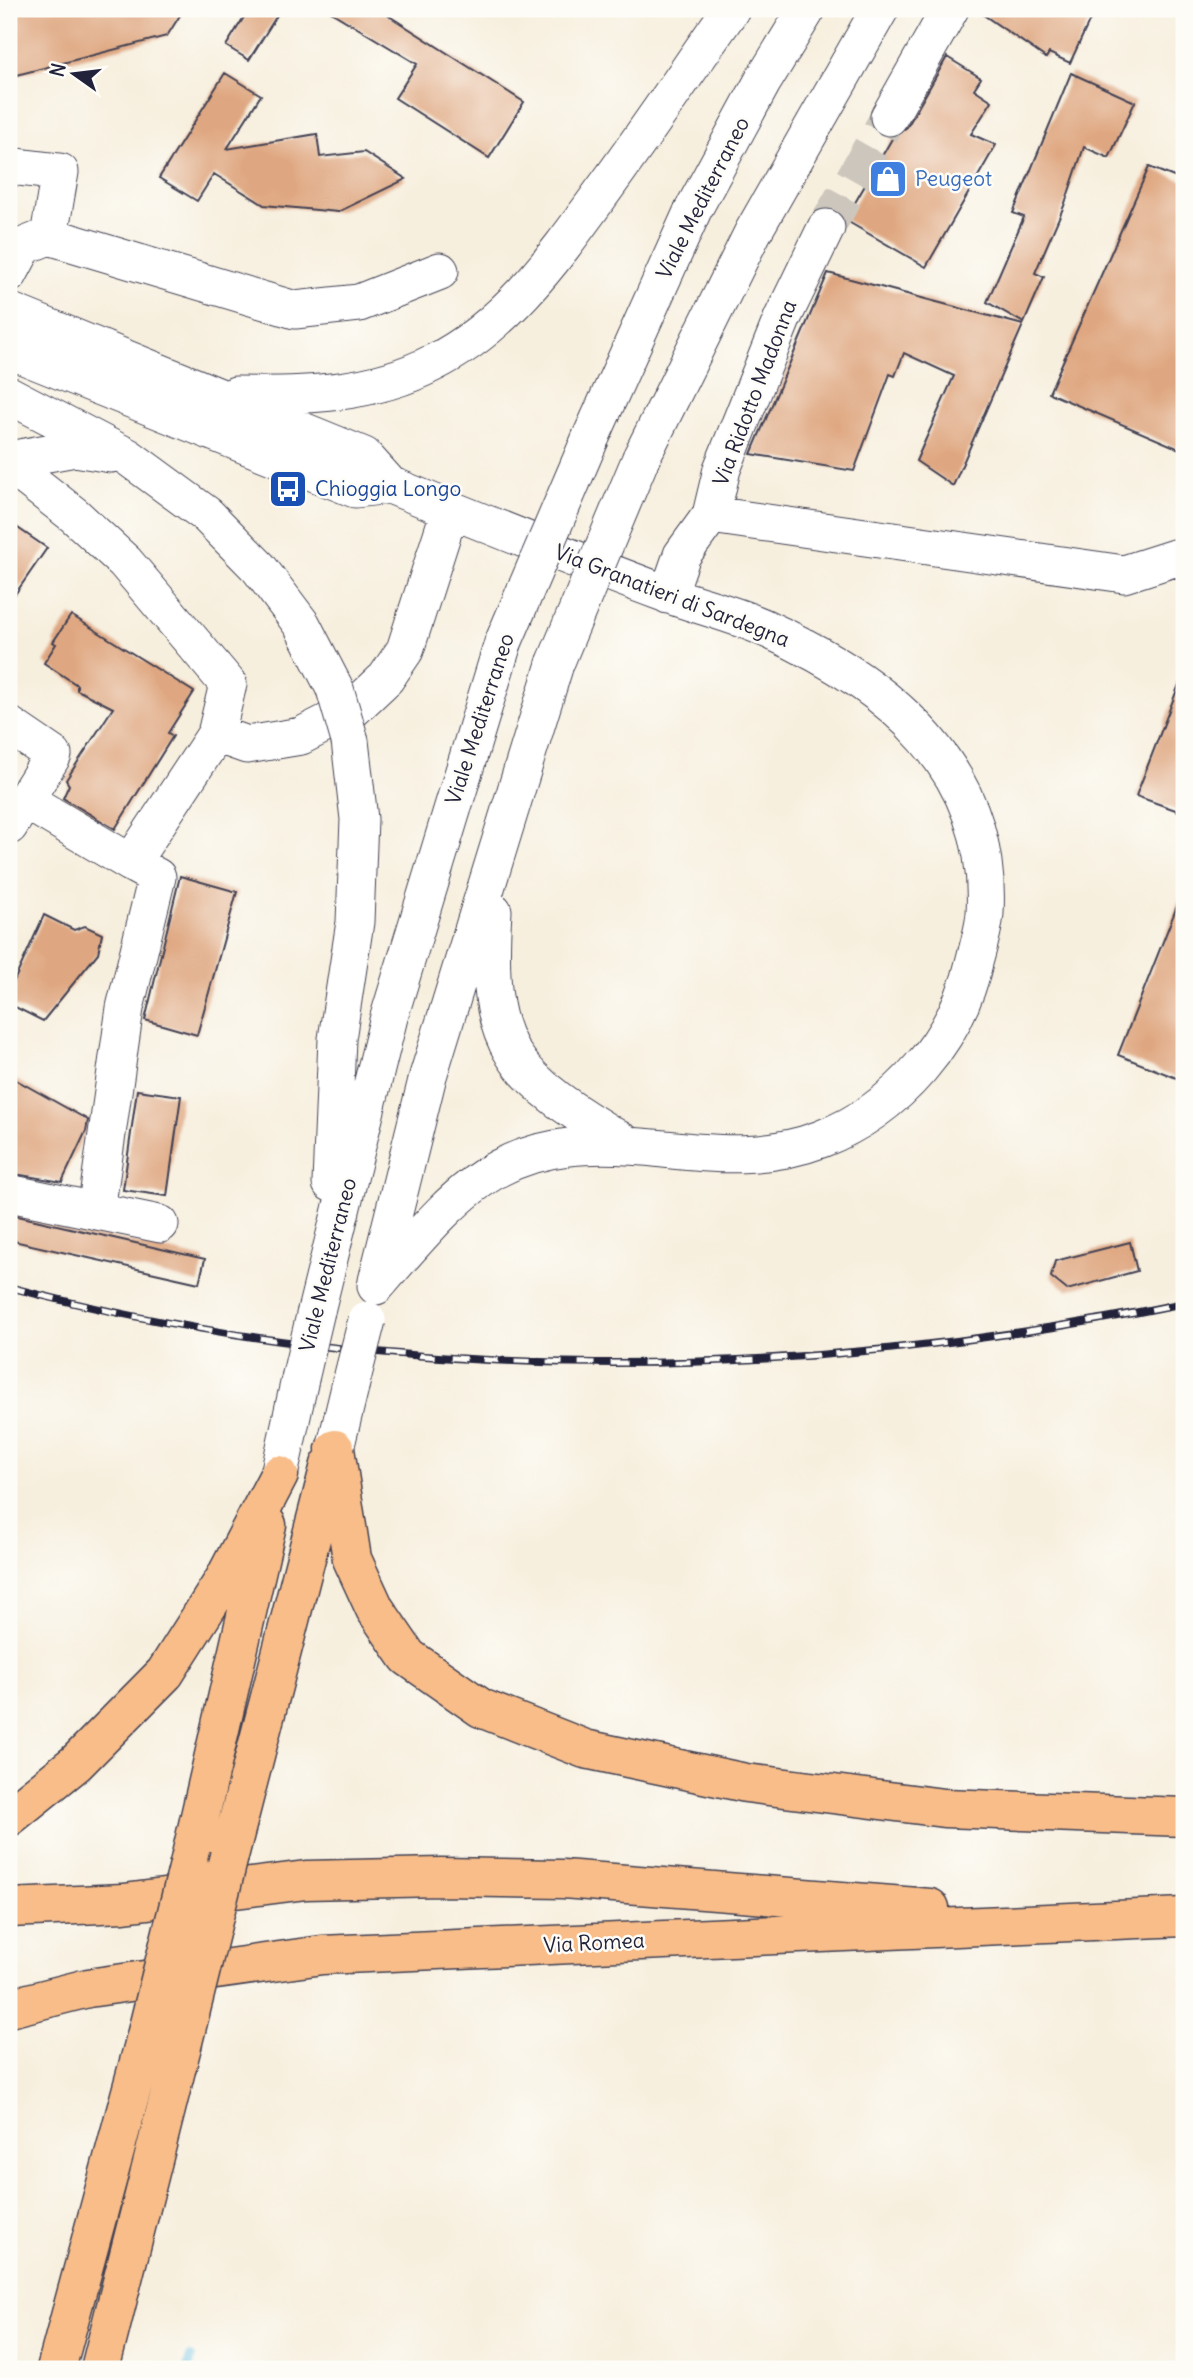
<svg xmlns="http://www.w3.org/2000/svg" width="1193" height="2378" font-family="Delius,sans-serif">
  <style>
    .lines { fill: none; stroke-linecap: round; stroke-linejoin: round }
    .stream { stroke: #65bde2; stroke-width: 10 }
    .building { fill: #dfa781 }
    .minor-tunnel { stroke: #ccc6bd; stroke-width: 37; stroke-dasharray: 37 18; stroke-linecap: butt }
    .minor-casing { stroke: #424153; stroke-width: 39 }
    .major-casing { stroke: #424153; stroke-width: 41 }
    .minor { stroke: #fff; stroke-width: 37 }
    .major { stroke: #f8bd89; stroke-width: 38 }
    .rail-casing { stroke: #22223b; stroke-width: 8 }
    .rail { stroke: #fdfcf7; stroke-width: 5; stroke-dasharray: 16; stroke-linecap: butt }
    .minor-bridge-casing { stroke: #424153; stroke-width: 39; stroke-linecap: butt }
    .major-bridge-casing { stroke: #424153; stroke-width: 41; stroke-linecap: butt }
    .minor-bridge { stroke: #fff; stroke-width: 37 }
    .major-bridge { stroke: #f8bd89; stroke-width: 38 }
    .labels { text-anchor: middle; stroke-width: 5; stroke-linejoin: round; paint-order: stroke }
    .shop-label { font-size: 21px; fill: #366cbe; stroke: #fdfcf7; text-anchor: start }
    .street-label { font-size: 21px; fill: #22223b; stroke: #fdfcf7 }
    .transit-label { font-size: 21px; fill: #164399; stroke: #fdfcf7; text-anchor: start }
  </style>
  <rect width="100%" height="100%" fill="#fdfcf7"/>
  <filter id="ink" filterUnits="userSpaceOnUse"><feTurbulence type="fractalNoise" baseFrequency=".0143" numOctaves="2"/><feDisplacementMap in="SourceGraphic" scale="14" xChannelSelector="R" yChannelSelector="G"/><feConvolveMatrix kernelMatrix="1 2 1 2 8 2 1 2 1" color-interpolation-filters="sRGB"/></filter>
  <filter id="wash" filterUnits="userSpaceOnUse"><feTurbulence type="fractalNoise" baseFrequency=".00686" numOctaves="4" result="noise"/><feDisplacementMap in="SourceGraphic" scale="28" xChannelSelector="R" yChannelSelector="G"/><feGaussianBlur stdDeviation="1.57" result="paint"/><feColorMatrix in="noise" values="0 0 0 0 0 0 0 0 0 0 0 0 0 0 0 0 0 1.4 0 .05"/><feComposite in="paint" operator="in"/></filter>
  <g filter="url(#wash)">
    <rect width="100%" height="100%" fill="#f7efde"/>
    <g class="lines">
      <path class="stream" d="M188 2369 191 2358"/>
    </g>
    <g id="blocks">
      <path class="building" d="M9 9H184L167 36 9 77Z
        M249 9H281L249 60 226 46Z
        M326 9H378L524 102 489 158 395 98 417 64Z
        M975 9H1095L1070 63 1049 53 1046 58Z
        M947 57 981 78 974 89 992 101 971 134 996 145 926 267 845 220 893 137 907 127Z
        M225 73 261 95 227 149 317 134 320 157 364 152 406 179 338 212 264 205 214 174 197 201 159 178Z
        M1071 73 1135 102 1109 158 1084 147 1064 206 1035 273 1044 277 1024 323 987 302 1024 217 1013 213Z
        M1149 167 1184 181V451L1049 393Z
        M828 273 1023 325 953 486 916 461 954 376 904 353 895 376 890 374 854 471 751 454Z
        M9 522 47 548 9 603Z
        M71 615 194 692 168 733 173 736 115 829 63 798 69 785 66 780 113 708 77 690V685L44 663 56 644 53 642Z
        M1182 677 1184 678V813L1136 796Z
        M180 876 237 892 197 1035 145 1020Z
        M1183 891 1184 892V1081L1118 1055Z
        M44 915 74 930 85 926 102 934 98 953 43 1021 9 1004V992Z
        M9 1076 88 1120 86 1131 62 1182 9 1173Z
        M137 1090 181 1096 167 1196 123 1190Z
        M9 1214 205 1259 199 1283 9 1240Z
        M1130 1242 1137 1271 1067 1290 1051 1277 1055 1261Z"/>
    </g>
  </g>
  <g filter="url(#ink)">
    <use href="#blocks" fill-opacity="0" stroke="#424153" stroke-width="2"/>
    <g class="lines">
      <path class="minor-tunnel" d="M826 228 889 117"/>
      <defs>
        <path id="minor" d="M889 117 950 9
          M9 166 60 172 49 236
          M9 274 24 246 49 236 295 310 359 303 440 271
          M9 311 364 456 390 485C481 522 572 559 664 593 698 606 736 614 769 630 889 684 993 769 985 913 984 928 979 944 975 959 958 1039 897 1110 821 1139 769 1159 718 1155 664 1149 507 1131 472 1175 376 1286
          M9 350 355 489 390 485
          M9 395 128 457 207 515 259 568 302 625 335 689
          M236 395C303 396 372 395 433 363 507 326 555 257 603 191 647 131 688 70 731 9
          M591 437 693 210 763 81 807 9
          M641 458 753 232 880 9
          M9 460 75 448 111 454
          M9 464 74 515 125 562 228 684 216 734 131 863 157 877 125 1008 96 1211
          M711 515 1124 574 1174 558 1184 560
          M668 595 682 555 711 515 722 469 782 319 826 228
          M9 725 53 755 9 826
          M216 734 247 745 301 736 352 710 386 678 405 650 450 510
          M25 800 131 863
          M493 911C484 1052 512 1075 628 1145
          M331 1183 337 1039 355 922 359 819 350 741
          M9 1193 160 1224
          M377 1281 428 1076 555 664
          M316 1311 389 1017 503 643
          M335 1449 350 1387
          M279 1475 300 1379"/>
        <path id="major" d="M335 1449 352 1559 375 1609 408 1657 481 1708 585 1749 746 1783 944 1808 1184 1817
          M9 1817 76 1763 165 1673 224 1580 279 1475
          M229 1856 330 1465
          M189 1864 267 1525
          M9 1908 124 1903 306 1880 441 1877 563 1879 930 1908
          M9 2008 88 1988 322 1955 1184 1917
          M56 2369 145 2040
          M100 2369 182 2046"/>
      </defs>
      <use href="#minor" class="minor-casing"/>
      <use href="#major" class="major-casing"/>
      <use href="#minor" class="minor"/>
      <use href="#major" class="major"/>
      <defs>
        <path id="rail" d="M9 1287C391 1388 799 1383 1184 1303"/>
      </defs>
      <use href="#rail" class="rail-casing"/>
      <use href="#rail" class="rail"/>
      <defs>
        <path id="minor-bridge" d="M503 643 591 437
          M555 664 641 458
          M335 689 350 741
          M300 1379 316 1311
          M350 1387 367 1320"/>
        <path id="major-bridge" d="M145 2040 189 1864
          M182 2046 229 1856"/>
      </defs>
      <use href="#minor-bridge" class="minor-bridge-casing"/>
      <use href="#major-bridge" class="major-bridge-casing"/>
      <use href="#minor-bridge" class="minor-bridge"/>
      <use href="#major-bridge" class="major-bridge"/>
    </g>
  </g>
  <defs>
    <symbol id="shop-square" viewBox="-11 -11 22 22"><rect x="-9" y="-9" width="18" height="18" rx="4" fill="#3f7fe0" stroke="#fdfcf7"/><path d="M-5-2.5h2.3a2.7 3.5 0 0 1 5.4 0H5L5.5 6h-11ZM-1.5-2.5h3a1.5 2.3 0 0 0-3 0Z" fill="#fff"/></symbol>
    <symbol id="bus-square" viewBox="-11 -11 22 22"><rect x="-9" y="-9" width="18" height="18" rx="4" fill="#1a4fb4" stroke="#fdfcf7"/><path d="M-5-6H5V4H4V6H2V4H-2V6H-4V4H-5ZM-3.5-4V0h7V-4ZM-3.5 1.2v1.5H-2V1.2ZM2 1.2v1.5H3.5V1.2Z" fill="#fff"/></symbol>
  </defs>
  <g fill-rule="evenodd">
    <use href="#shop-square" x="866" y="157" width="44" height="44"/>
    <use href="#bus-square" x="266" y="467" width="44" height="44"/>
  </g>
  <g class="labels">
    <g class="shop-label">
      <text x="915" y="186">Peugeot</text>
    </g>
    <g class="street-label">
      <text transform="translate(703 198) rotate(-63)" y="7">Viale Mediterraneo</text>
      <text transform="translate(755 393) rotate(-69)" y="7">Via Ridotto Madonna</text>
      <text transform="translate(672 596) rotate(21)" y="7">Via Granatieri di Sardegna</text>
      <text transform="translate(480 719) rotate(-72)" y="7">Viale Mediterraneo</text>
      <text transform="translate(328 1265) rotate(-76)" y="7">Viale Mediterraneo</text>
      <text transform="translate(594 1943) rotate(-3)" y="7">Via Romea</text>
    </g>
    <g class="transit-label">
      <text x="315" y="496">Chioggia Longo</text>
    </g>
  </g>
  <rect width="1193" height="2378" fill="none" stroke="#fdfcf7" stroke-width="35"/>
  <g transform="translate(74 74) rotate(284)" stroke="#fdfcf7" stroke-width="5" paint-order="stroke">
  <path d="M0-5L12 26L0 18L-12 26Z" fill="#22223b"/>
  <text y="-10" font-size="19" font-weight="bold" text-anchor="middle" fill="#22223b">N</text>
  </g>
</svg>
